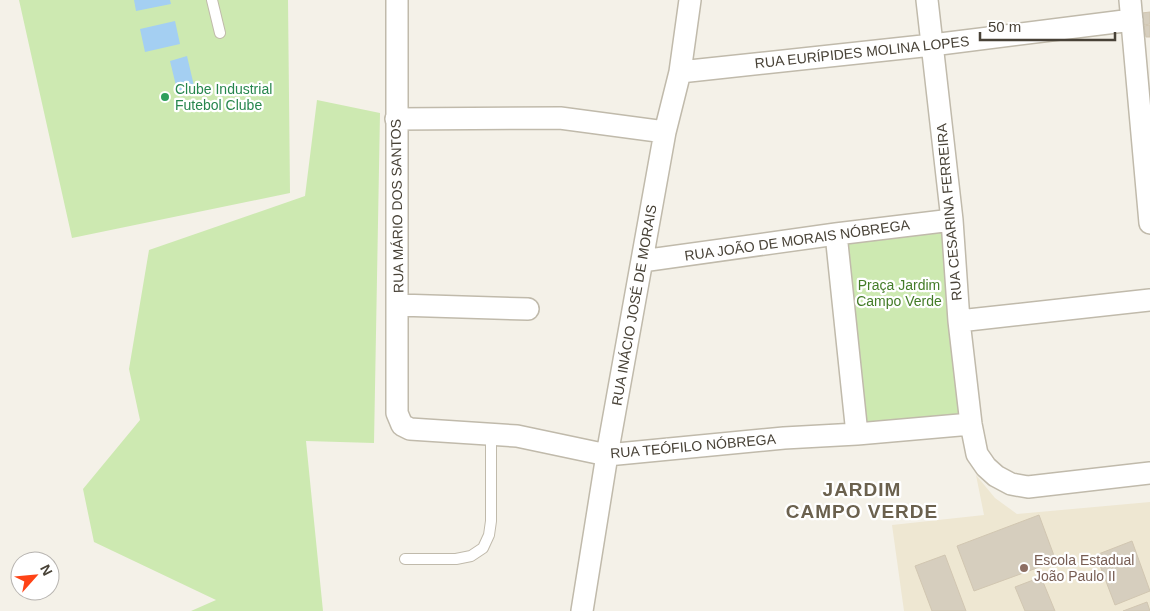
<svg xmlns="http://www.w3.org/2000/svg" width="1150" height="611" font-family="Arial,sans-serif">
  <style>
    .education { fill: #eee7d2 }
    .green { fill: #cde9b1 }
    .water { fill: #a4cff2 }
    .building { fill: #d6cebe; stroke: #d1c6b1 }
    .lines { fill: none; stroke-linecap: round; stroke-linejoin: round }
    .service-casing { stroke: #c0baab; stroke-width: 12 }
    .minor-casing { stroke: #c0baab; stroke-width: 24 }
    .service { stroke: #fff; stroke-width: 10 }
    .minor { stroke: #fff; stroke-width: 21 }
    .leisure-dot { fill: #2e9e5b; stroke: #fff; stroke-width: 2 }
    .education-dot { fill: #8d6e63; stroke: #fff; stroke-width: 2 }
    .labels { text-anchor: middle; stroke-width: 4.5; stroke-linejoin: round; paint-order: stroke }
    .street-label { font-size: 14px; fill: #484237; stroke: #fff }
    .leisure-label { font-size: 14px; fill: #27864d; stroke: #fff; text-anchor: start }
    .park-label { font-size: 14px; fill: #447c28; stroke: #fff }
    .education-label { font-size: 14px; fill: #785e54; stroke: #fff; text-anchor: start }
    .district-label { font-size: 19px; font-weight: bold; letter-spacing: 1px; fill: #6b614e; stroke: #fff }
  </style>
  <rect width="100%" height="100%" fill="#f4f1e8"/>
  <path class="education" d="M976 475 995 498 1017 514 1150 502V611H904L892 525 984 515Z"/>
  <path class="green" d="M19 0H288L290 193 72 238Z
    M317 100 380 113 374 443 306 441 323 611H191L216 600 94 542 83 489 140 420 129 369 149 250 305 196Z
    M946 226 963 418 860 429 840 238Z"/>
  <path class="water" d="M134 0H170L171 4 136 11Z
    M175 21 180 44 145 52 140 29Z
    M187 56 195 90 178 94 170 61Z"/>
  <path class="building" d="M1150 12V24L1144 25 1142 13Z
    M1150 25V37H1146L1144 26Z
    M1039 515 1056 561 974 591 957 546Z
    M1132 541 1150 591 1115 605 1096 555Z
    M945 555 966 611H932L915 566Z
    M1041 577 1055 611H1025L1015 587Z
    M1147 602 1150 611H1123Z"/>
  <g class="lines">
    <defs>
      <path id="service" d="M212 0 220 33
        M405 559H456L471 556 483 548 489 535 491 521V434"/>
      <path id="minor" d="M397 0V413L402 425 410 429 517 436 607 455 784 438 857 434 971 424
        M927 0 952 220 959 321 971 424 977 454 986 467 996 476 1011 484 1028 487 1150 473
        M1130 0 1150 223
        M680 72 932 45 1132 20
        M396 119 560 118 665 132
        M836 234 857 434
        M642 261 836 234 952 220
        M398 305 528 309
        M959 321 1150 300
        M582 611 607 455 665 132 680 72 690 0"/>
    </defs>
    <use href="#service" class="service-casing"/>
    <use href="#minor" class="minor-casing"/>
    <use href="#service" class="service"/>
    <use href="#minor" class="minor"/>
  </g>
  <circle class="leisure-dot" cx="165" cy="97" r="5"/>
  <circle class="education-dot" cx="1024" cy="568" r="5"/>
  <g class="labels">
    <g class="street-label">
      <text transform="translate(862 52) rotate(-6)" y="5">RUA EURÍPIDES MOLINA LOPES</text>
      <text transform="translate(397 206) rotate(-91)" y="5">RUA MÁRIO DOS SANTOS</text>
      <text transform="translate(949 212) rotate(-95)" y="5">RUA CESARINA FERREIRA</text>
      <text transform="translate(797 240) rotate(-8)" y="5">RUA JOÃO DE MORAIS NÓBREGA</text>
      <text transform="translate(634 305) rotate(-80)" y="5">RUA INÁCIO JOSÉ DE MORAIS</text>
      <text transform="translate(693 446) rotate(-5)" y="5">RUA TEÓFILO NÓBREGA</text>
    </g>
    <g class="leisure-label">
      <text x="175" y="94">Clube Industrial<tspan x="175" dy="16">Futebol Clube</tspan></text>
    </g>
    <g class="park-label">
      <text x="899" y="290">Praça Jardim<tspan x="899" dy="16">Campo Verde</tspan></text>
    </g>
    <g class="education-label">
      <text x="1034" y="565">Escola Estadual<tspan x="1034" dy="16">João Paulo II</tspan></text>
    </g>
    <g class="district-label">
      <text x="862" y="496">JARDIM<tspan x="862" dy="22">CAMPO VERDE</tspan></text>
    </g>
  </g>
  <g transform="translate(35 576) rotate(63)"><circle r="24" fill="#ffffff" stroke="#b6b3af"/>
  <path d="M0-4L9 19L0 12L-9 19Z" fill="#fe4316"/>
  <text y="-8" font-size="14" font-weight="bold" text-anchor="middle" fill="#484237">N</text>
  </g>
  <path d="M980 32v8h135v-8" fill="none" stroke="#484237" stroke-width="2.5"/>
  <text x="988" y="32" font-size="15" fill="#484237" stroke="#ffffff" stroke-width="4" paint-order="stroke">50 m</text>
</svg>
